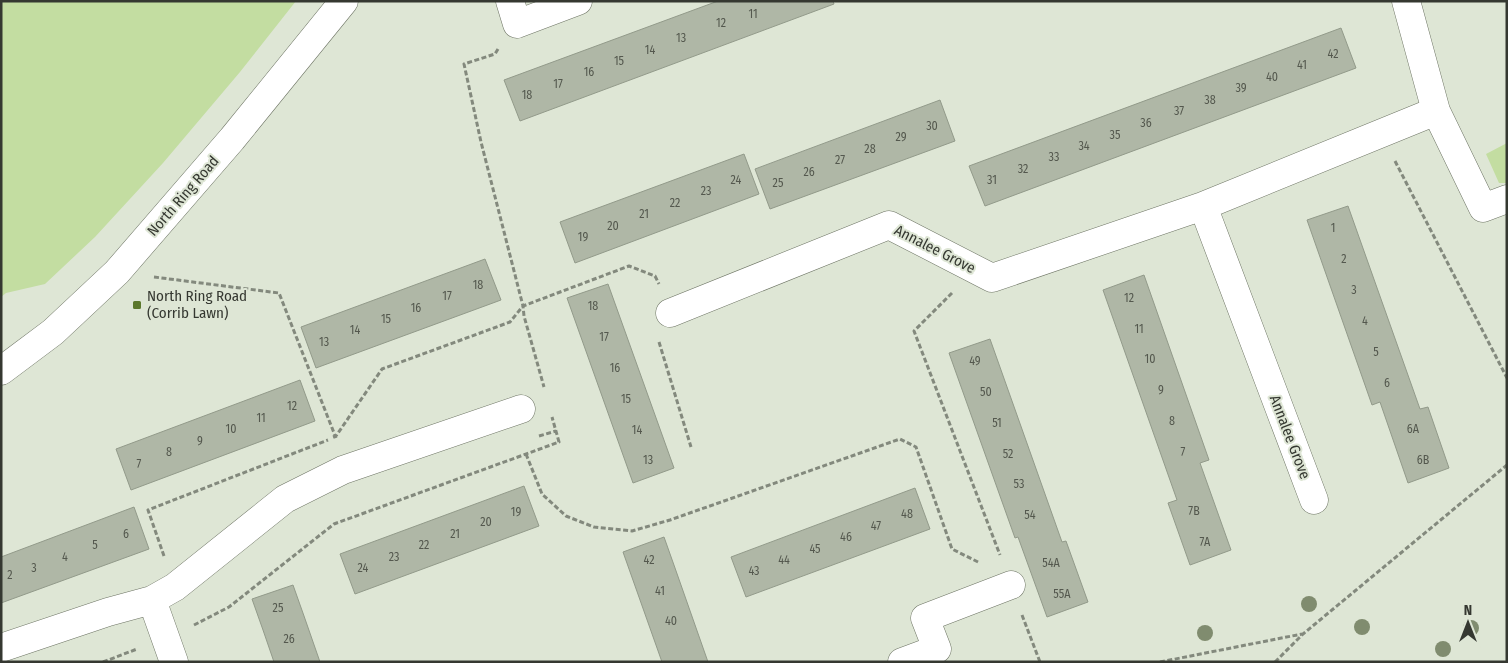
<svg xmlns="http://www.w3.org/2000/svg" width="1508" height="663" font-family="'Fira Sans Condensed',sans-serif">
  <style>
    .green { fill: #c3dda1 }
    .building { fill: #afb7a6; stroke: #929a8a }
    .lines { fill: none; stroke-linecap: round; stroke-linejoin: round }
    .minor-casing { stroke: #6d7464; stroke-width: 29 }
    .major-casing { stroke: #6d7464; stroke-width: 29 }
    .path { stroke: #83897d; stroke-width: 3; stroke-dasharray: 5 2.5; stroke-linecap: butt }
    .minor { stroke: #fff; stroke-width: 28 }
    .major { stroke: #fff; stroke-width: 28 }
    .tree { fill: #808c6f }
    .poi-dot { fill: #5b782c; stroke: #dee6d5; stroke-width: 2 }
    .labels { text-anchor: middle; stroke-width: 4; stroke-linejoin: round; paint-order: stroke }
    .number-label { font-size: 12px; fill: #54584e }
    .street-label { font-size: 15px; fill: #353831; stroke: #dee6d5 }
    .poi-label { font-size: 15px; fill: #353831; stroke: #dee6d5; text-anchor: start }
  </style>
  <rect width="100%" height="100%" fill="#dee6d5"/>
  <path class="green" d="M1 1H296L240 72 163 163 95 237 45 284 6 293 1 297Z
    M1507 143V183H1499L1486 154Z"/>
  <path class="building" d="M718 1H833L834 4 520 121 504 80Z
    M1341 28 1356 68 985 206 969 166Z
    M940 100 955 141 770 209 755 169Z
    M744 154 759 194 575 263 560 222Z
    M1348 206 1420 409 1428 407 1449 468 1408 483 1380 402 1372 405 1307 220Z
    M485 259 501 300 316 368 301 327Z
    M1144 275 1209 460 1200 463 1231 550 1190 565 1168 503 1177 500 1103 290Z
    M608 284 674 468 633 483 567 298Z
    M990 339 1062 542 1066 541 1088 602 1047 617 1018 537 1015 538 949 353Z
    M300 380 315 421 131 490 116 449Z
    M524 486 539 526 355 594 340 554Z
    M915 488 930 529 746 597 731 557Z
    M134 507 149 549 1 603V557Z
    M664 537 675 568 708 662H662L623 552Z
    M293 585 304 616 320 662H274L263 630 252 599Z"/>
  <g class="lines">
    <defs>
      <path id="minor" d="M510 1 517 24 578 1
        M1406 1 1436 111 1483 208 1507 199
        M670 313 889 225 992 278 1203 206
        M1314 500 1203 206 1436 111
        M152 600 174 662
        M1 648 108 612 152 600 175 587 285 499 343 470 521 409
        M902 662 937 649 925 618 1011 585"/>
      <path id="major" d="M1 371 53 332 117 272 232 139 344 1"/>
    </defs>
    <use href="#minor" class="minor-casing"/>
    <use href="#major" class="major-casing"/>
    <path class="path" d="M498 49 495 54 464 64 481 142 523 306 524 316 544 387
      M1395 161 1507 378
      M154 277 279 293 336 438
      M952 293 914 331 1000 555
      M659 342 691 447
      M539 436 556 431
      M333 437 336 436 382 369 510 322 523 306 629 266 655 276 659 284
      M526 454 542 494 566 516 594 527 632 531 670 520 900 439 916 447 952 549 980 563
      M164 556 148 510 328 440
      M1022 615 1040 662
      M194 625 229 607 334 524 559 442 552 417
      M103 662 137 649
      M1160 662 1302 634
      M1275 662 1303 634 1507 465"/>
    <use href="#minor" class="minor"/>
    <use href="#major" class="major"/>
  </g>
  <g class="tree">
    <circle cx="1309" cy="604" r="8"/>
    <circle cx="1362" cy="627" r="8"/>
    <circle cx="1471" cy="628" r="8"/>
    <circle cx="1205" cy="633" r="8"/>
    <circle cx="1443" cy="649" r="8"/>
  </g>
  <rect class="poi-dot" x="132" y="300" width="10" height="10" rx="2.5"/>
  <g class="labels">
    <g class="number-label">
      <text x="753" y="18">11</text>
      <text x="721" y="27">12</text>
      <text x="681" y="42">13</text>
      <text x="650" y="54">14</text>
      <text x="1333" y="58">42</text>
      <text x="619" y="65">15</text>
      <text x="1302" y="69">41</text>
      <text x="589" y="76">16</text>
      <text x="1272" y="81">40</text>
      <text x="558" y="88">17</text>
      <text x="1241" y="92">39</text>
      <text x="527" y="99">18</text>
      <text x="1210" y="104">38</text>
      <text x="1179" y="115">37</text>
      <text x="1146" y="127">36</text>
      <text x="932" y="130">30</text>
      <text x="1115" y="139">35</text>
      <text x="901" y="141">29</text>
      <text x="1084" y="150">34</text>
      <text x="870" y="153">28</text>
      <text x="1054" y="161">33</text>
      <text x="840" y="164">27</text>
      <text x="1023" y="173">32</text>
      <text x="809" y="176">26</text>
      <text x="736" y="184">24</text>
      <text x="992" y="184">31</text>
      <text x="778" y="187">25</text>
      <text x="706" y="195">23</text>
      <text x="675" y="207">22</text>
      <text x="644" y="218">21</text>
      <text x="613" y="230">20</text>
      <text x="1333" y="232">1</text>
      <text x="583" y="241">19</text>
      <text x="1344" y="263">2</text>
      <text x="478" y="289">18</text>
      <text x="1354" y="294">3</text>
      <text x="447" y="300">17</text>
      <text x="1129" y="302">12</text>
      <text x="593" y="310">18</text>
      <text x="416" y="312">16</text>
      <text x="386" y="323">15</text>
      <text x="1365" y="325">4</text>
      <text x="1139" y="333">11</text>
      <text x="355" y="334">14</text>
      <text x="604" y="341">17</text>
      <text x="324" y="346">13</text>
      <text x="1376" y="356">5</text>
      <text x="1150" y="363">10</text>
      <text x="975" y="365">49</text>
      <text x="615" y="372">16</text>
      <text x="1387" y="387">6</text>
      <text x="1161" y="394">9</text>
      <text x="986" y="396">50</text>
      <text x="626" y="403">15</text>
      <text x="292" y="410">12</text>
      <text x="261" y="422">11</text>
      <text x="1172" y="425">8</text>
      <text x="997" y="427">51</text>
      <text x="231" y="433">10</text>
      <text x="1413" y="433">6A</text>
      <text x="637" y="434">14</text>
      <text x="200" y="445">9</text>
      <text x="169" y="456">8</text>
      <text x="1183" y="456">7</text>
      <text x="1008" y="458">52</text>
      <text x="648" y="464">13</text>
      <text x="1423" y="464">6B</text>
      <text x="139" y="468">7</text>
      <text x="1019" y="488">53</text>
      <text x="1194" y="515">7B</text>
      <text x="516" y="516">19</text>
      <text x="907" y="518">48</text>
      <text x="1030" y="519">54</text>
      <text x="486" y="526">20</text>
      <text x="876" y="530">47</text>
      <text x="126" y="538">6</text>
      <text x="455" y="538">21</text>
      <text x="846" y="541">46</text>
      <text x="1205" y="546">7A</text>
      <text x="95" y="549">5</text>
      <text x="424" y="549">22</text>
      <text x="815" y="553">45</text>
      <text x="65" y="561">4</text>
      <text x="394" y="561">23</text>
      <text x="649" y="564">42</text>
      <text x="784" y="564">44</text>
      <text x="1051" y="567">54A</text>
      <text x="34" y="572">3</text>
      <text x="363" y="572">24</text>
      <text x="754" y="575">43</text>
      <text x="10" y="579">2</text>
      <text x="660" y="595">41</text>
      <text x="1062" y="598">55A</text>
      <text x="278" y="612">25</text>
      <text x="671" y="625">40</text>
      <text x="289" y="643">26</text>
    </g>
    <g class="street-label">
      <text transform="translate(183 196) rotate(-49)" y="5">North Ring Road</text>
      <text transform="translate(935 249) rotate(27)" y="5">Annalee Grove</text>
      <text transform="translate(1290 437) rotate(69)" y="5">Annalee Grove</text>
    </g>
    <g class="poi-label">
      <text x="147" y="301">North Ring Road<tspan x="147" dy="17">(Corrib Lawn)</tspan></text>
    </g>
  </g>
  <rect width="1508" height="663" fill="none" stroke="#353831" stroke-width="5"/>
  <g transform="translate(1468 623)" stroke="#dee6d5" stroke-width="4" paint-order="stroke">
  <path d="M0-4L9 19L0 12L-9 19Z" fill="#353831"/>
  <text y="-8" font-size="14" font-weight="bold" text-anchor="middle" fill="#353831">N</text>
  </g>
</svg>
